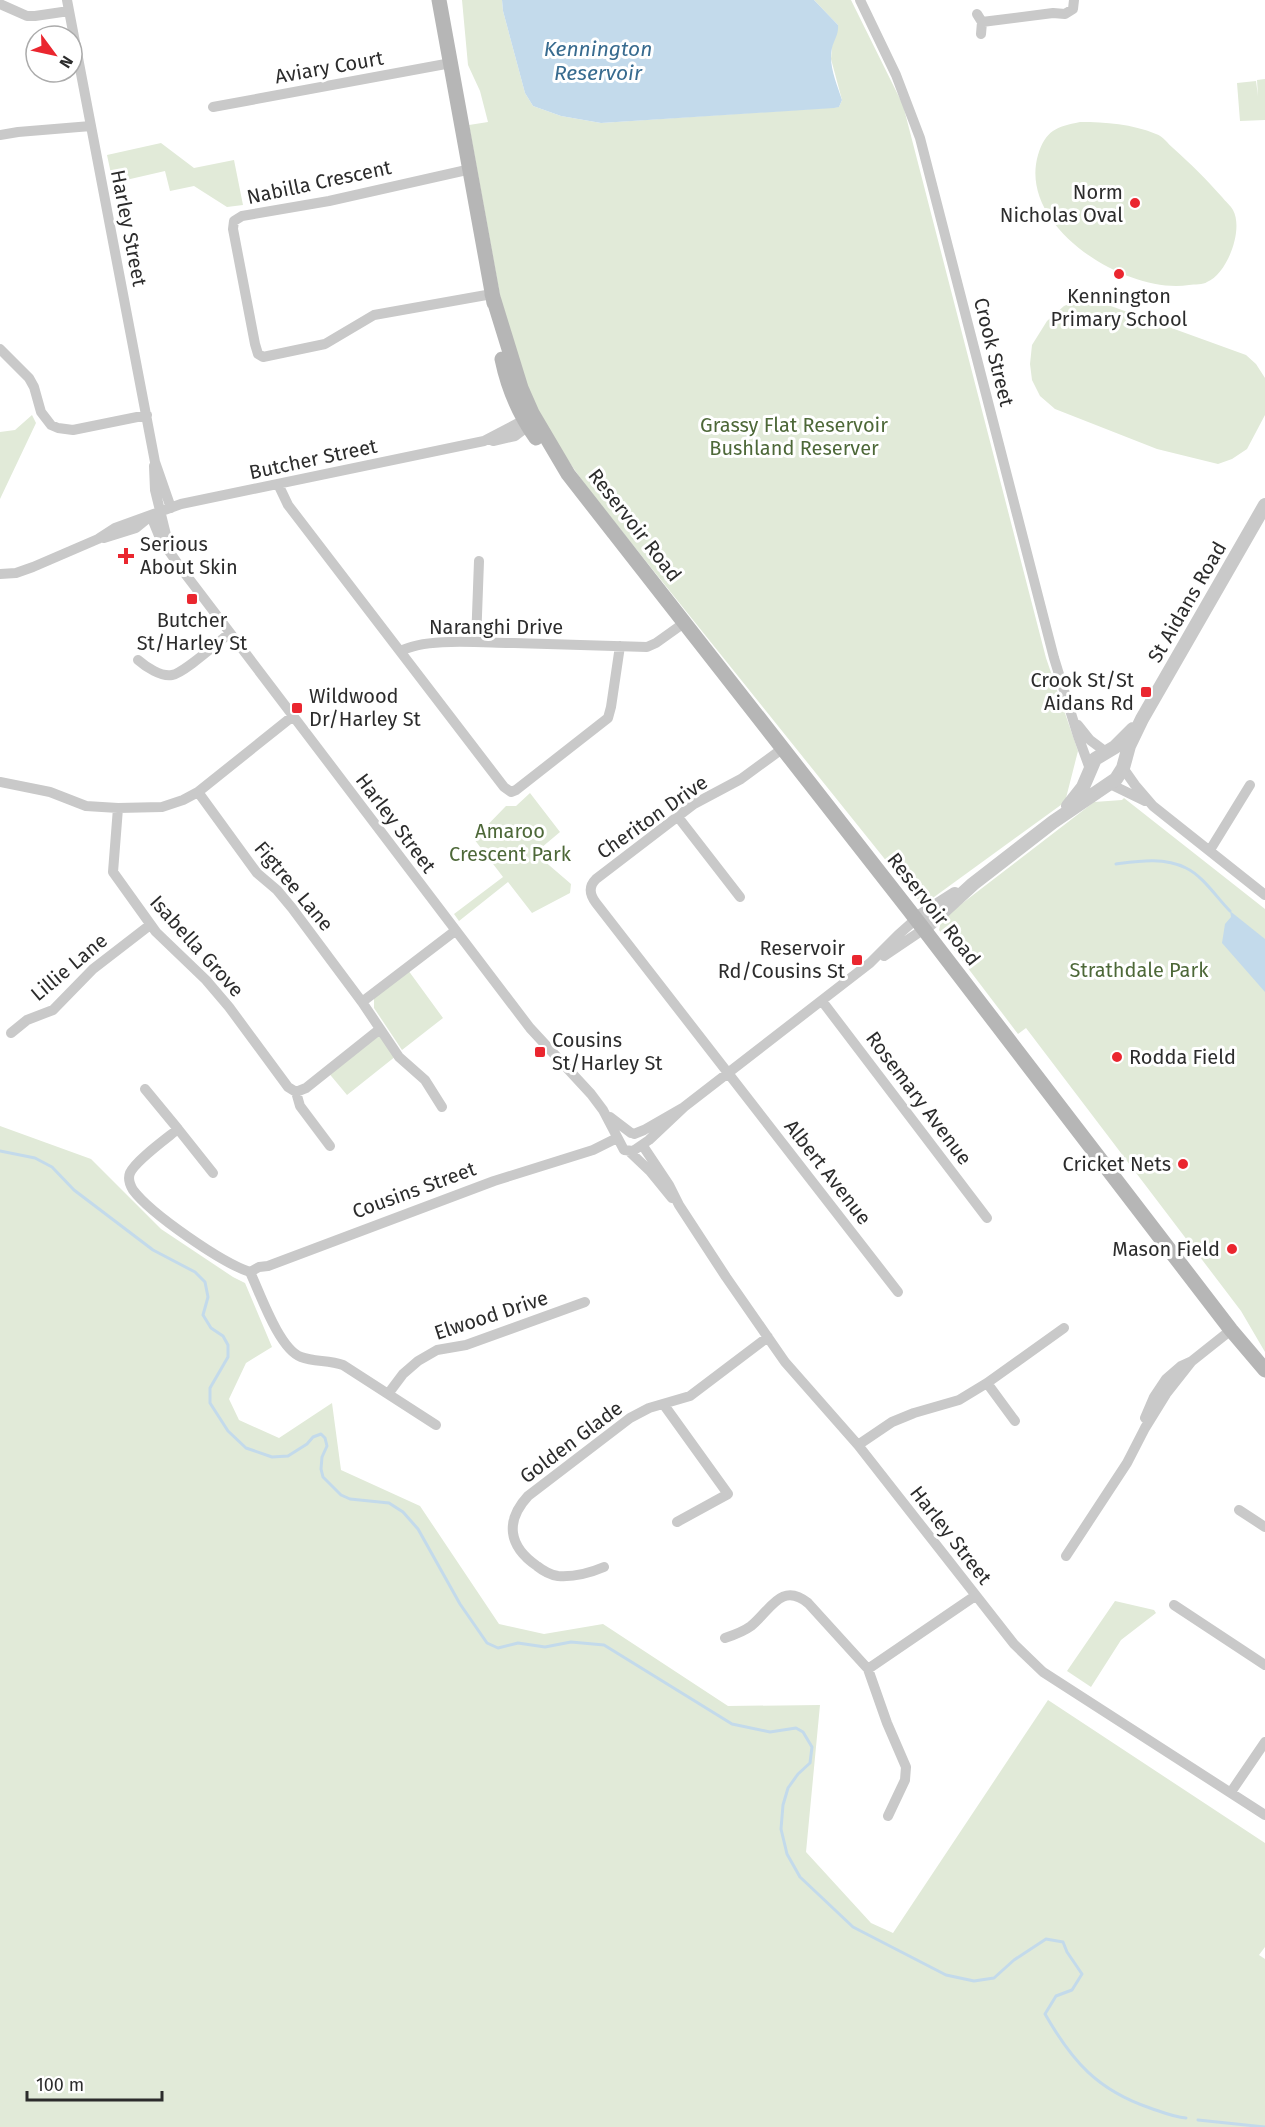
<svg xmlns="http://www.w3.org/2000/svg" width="1265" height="2127" font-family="'Fira Sans',sans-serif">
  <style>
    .green { fill: #e1ead8 }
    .water { fill: #c3daeb }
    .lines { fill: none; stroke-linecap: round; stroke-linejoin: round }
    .stream { stroke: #c3daeb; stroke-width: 3 }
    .minor { stroke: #c9c9c9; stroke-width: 10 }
    .tertiary { stroke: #c9c9c9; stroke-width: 14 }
    .secondary { stroke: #b6b6b6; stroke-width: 15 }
    .poi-dot { fill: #ea262f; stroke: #fff; stroke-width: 2 }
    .labels { text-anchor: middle; stroke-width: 6; stroke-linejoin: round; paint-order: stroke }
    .street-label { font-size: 20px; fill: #2c2c2c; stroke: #fff }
    .poi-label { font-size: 20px; fill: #2c2c2c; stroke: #fff; text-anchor: end }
    .park-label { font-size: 20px; fill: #4d6838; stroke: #fff }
    .water-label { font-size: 21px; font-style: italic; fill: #386b8f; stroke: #fff }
  </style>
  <rect width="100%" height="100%" fill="#fff"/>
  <path class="green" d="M462 0H502L503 11 525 93 533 106 561 116 601 123 839 107 842 100 831 59 832 46 838 25 814 0H851L903 105 1046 658 1078 751 1065 802 930 900 922 902 916 898 588 489 537 416 505 323 469 125 488 122 480 91 468 65Z
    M1265 79V120L1240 121 1237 83 1256 81 1258 96 1257 80Z
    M1080 122C1106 122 1132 124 1156 134 1163 136 1168 144 1173 148 1191 164 1206 179 1222 197 1225 201 1231 206 1233 210 1244 230 1227 274 1207 282 1203 285 1195 284 1189 285 1127 295 1017 227 1038 155 1046 130 1056 127 1080 122Z
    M161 143 194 168 234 160 243 205 227 207 194 186 170 191 165 171 113 183 107 155Z
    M1086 297 1246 355 1256 364 1265 378V415L1247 449 1232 459 1218 464 1157 449 1055 409 1040 396 1032 380 1030 364 1032 345 1047 321 1064 306Z
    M32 415 36 423 0 499V432L15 430Z
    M530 793 560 832 535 853 571 884 570 893 532 913 508 882 459 921 454 914 503 877 474 839 506 806H516Z
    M1124 798 1265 909V1352L1241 1311 1026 1028 1018 1034 939 930 941 921 947 915 1094 802 1122 800Z
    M408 970 443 1018 402 1050 374 1008V996Z
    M379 1032 396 1056 347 1095 327 1071Z
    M0 1126 91 1159 161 1229 233 1277 245 1283 272 1347 246 1363 229 1399 239 1420 279 1438 332 1403 341 1470 420 1506 499 1624 544 1634 603 1624 728 1706 820 1705 806 1852 871 1923 893 1933 1048 1700 1265 1843V1947L1259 1955 1265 1959V2127H0Z
    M1115 1601 1154 1610 1156 1613 1121 1640 1091 1687 1067 1671Z"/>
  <path class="water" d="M502 0H814L838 25C839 34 834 40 832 48 828 65 837 84 842 100L839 107 834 108 601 123 561 116 533 106 525 93 503 11Z
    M1230 911 1265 939V992L1222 943 1225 924 1231 917Z"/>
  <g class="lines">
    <path class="stream" d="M1116 864C1139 861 1164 857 1186 868 1203 876 1217 898 1230 911
      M0 1151 35 1158 52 1167 74 1190 153 1250 195 1272 205 1282 208 1297 203 1315 211 1328 223 1336 228 1345V1357L210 1388V1403L228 1431 246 1448 272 1457 288 1456 307 1444 313 1437 321 1434 325 1438 327 1446 322 1457 321 1469 323 1477 341 1495 350 1499 389 1503 403 1512 418 1529 460 1604 487 1643 498 1648 518 1643 545 1647 571 1642 604 1645 732 1724 770 1732 796 1728 803 1732 812 1747 810 1763 798 1774 788 1788 783 1805 781 1829 787 1854 800 1877 853 1927 946 1975 974 1981 994 1978 1014 1960 1046 1939 1063 1942 1067 1952 1082 1974 1072 1990 1056 1996 1045 2014C1072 2061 1097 2090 1150 2108 1162 2112 1173 2117 1186 2118
      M1198 2120 1265 2127"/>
    <path class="minor" d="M67 0 155 462 171 508
      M860 0 896 75 920 138 1054 658 1078 736 1090 769
      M0 4 27 16H35L69 11
      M977 14 982 22 981 34
      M982 22 1053 13 1065 14 1073 9 1074 0
      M213 107 451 63
      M0 135 18 132 91 126
      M471 169 329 201 242 216 234 221 233 229 255 344 258 354 263 357 325 344 374 315 492 294
      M0 349 29 378 34 387 41 412 51 425 58 428 73 430 147 415
      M493 441 515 436 532 423
      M154 466 155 490 169 547
      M278 484 288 505 504 787 511 792 516 790 608 718 611 707 620 646
      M151 516 160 538 180 567 530 1028 591 1094 603 1110 624 1150 633 1151 649 1140 684 1107
      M104 538 136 528 147 519
      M0 574 16 573 33 567 98 539 115 528 181 504 484 441 524 420 532 419
      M476 642 479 561
      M401 651C426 637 484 643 514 643 558 644 603 646 647 647L656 643 684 623
      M138 660C146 667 161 677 172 675 184 673 218 642 230 633
      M1078 725 1090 740 1106 752
      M782 749 741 779 694 804 596 879C588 887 590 895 596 903L898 1292
      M1123 768 1135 785 1153 806 1265 895
      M0 782 50 792 86 806 118 808 162 807 183 800 198 792 293 716
      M1110 784 1145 801
      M198 792 257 873 277 890 292 908 362 1002 455 931
      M118 808 113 872 156 932 206 980 229 1007 288 1087 296 1092
      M678 817 740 897
      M1210 850 1250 785
      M884 956 924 929
      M822 1001 987 1218
      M362 1002 399 1057 425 1080 442 1107
      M11 1033 27 1020 53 1010 93 969 150 925
      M145 1089 178 1129
      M610 1117 631 1133
      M634 1134 644 1130 684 1107 870 963 898 935 916 919
      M330 1146 300 1106 296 1092 306 1088 380 1029
      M643 1146 669 1185 679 1205 726 1277 785 1362 858 1445 1014 1644 1043 1672 1265 1815
      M630 1152 650 1171 672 1198
      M213 1173 178 1129C167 1138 135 1161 130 1173 128 1178 130 1185 133 1190 151 1214 222 1263 250 1272
      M250 1272 259 1267 268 1266 494 1181 593 1150 617 1138
      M250 1272C260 1293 279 1349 301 1357 314 1362 329 1360 343 1365L436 1425
      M987 1383 1015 1421
      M388 1394 403 1374 418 1361 437 1350 466 1345 585 1302
      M664 1405 728 1494 677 1522
      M1145 1418 1154 1397 1166 1379 1181 1366 1192 1361 1231 1330
      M858 1445 892 1422 914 1413 959 1400 987 1383 1064 1328
      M1239 1510 1265 1527
      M1066 1556 1127 1463 1145 1428 1166 1394 1192 1361
      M604 1567C590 1573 573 1577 558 1576 551 1575 542 1570 537 1566 508 1546 505 1521 528 1496L630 1418 649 1408 690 1396 768 1337
      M1174 1605 1265 1665
      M725 1638C734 1635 743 1632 751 1626 770 1611 781 1581 808 1603L868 1669 975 1596
      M868 1669 887 1723 906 1767 905 1780 888 1816
      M1231 1792 1265 1742"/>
    <path class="tertiary" d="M1068 806 1083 787 1095 759 1115 747 1133 729
      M916 919 955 894
      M924 929 973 884 1053 822 1116 779 1123 768 1129 746 1142 719 1265 505"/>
    <path class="secondary" d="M439 0 494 303
      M492 294 521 388 532 413 568 474 909 910 1231 1330 1265 1370
      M502 359C508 388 519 414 536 438"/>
  </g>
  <g class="poi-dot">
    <circle cx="1135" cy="203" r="6"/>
    <circle cx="1119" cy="274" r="6"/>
    <path d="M123 547h6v6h6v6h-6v6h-6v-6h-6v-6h6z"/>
    <rect x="186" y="593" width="12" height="12" rx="3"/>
    <rect x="1140" y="686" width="12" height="12" rx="3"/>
    <rect x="291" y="702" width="12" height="12" rx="3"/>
    <rect x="851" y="954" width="12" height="12" rx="3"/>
    <rect x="534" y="1046" width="12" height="12" rx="3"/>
    <circle cx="1117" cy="1057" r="6"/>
    <circle cx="1183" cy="1164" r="6"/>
    <circle cx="1232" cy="1249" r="6"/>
  </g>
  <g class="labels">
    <g class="street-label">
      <text transform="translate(329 67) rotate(-10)" y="7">Aviary Court</text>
      <text transform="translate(319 182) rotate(-12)" y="7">Nabilla Crescent</text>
      <text transform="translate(129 228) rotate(79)" y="7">Harley Street</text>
      <text transform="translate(994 352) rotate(76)" y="7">Crook Street</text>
      <text transform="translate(313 459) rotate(-12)" y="7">Butcher Street</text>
      <text transform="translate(635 525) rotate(52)" y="7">Reservoir Road</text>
      <text transform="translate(1187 602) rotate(-60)" y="7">St Aidans Road</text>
      <text x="496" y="634">Naranghi Drive</text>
      <text transform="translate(652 817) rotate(-35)" y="7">Cheriton Drive</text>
      <text transform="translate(396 823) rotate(53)" y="7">Harley Street</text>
      <text transform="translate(294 886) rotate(50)" y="7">Figtree Lane</text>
      <text transform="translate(934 909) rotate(52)" y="7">Reservoir Road</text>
      <text transform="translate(197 946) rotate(48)" y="7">Isabella Grove</text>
      <text transform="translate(69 967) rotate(-40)" y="7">Lillie Lane</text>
      <text transform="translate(919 1098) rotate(53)" y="7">Rosemary Avenue</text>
      <text transform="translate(828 1172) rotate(52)" y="7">Albert Avenue</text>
      <text transform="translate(414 1190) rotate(-20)" y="7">Cousins Street</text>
      <text transform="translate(491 1315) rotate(-18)" y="7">Elwood Drive</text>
      <text transform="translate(571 1442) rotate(-37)" y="7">Golden Glade</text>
      <text transform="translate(951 1535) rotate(52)" y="7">Harley Street</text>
    </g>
    <g class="poi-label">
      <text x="1123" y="199">Norm<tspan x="1123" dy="23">Nicholas Oval</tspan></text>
      <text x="1119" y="303" text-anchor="middle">Kennington<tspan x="1119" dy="23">Primary School</tspan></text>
      <text x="140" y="551" text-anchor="start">Serious<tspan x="140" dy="23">About Skin</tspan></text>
      <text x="192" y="627" text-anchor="middle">Butcher<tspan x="192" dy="23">St/Harley St</tspan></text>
      <text x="1134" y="687">Crook St/St<tspan x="1134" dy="23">Aidans Rd</tspan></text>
      <text x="309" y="703" text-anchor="start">Wildwood<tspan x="309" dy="23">Dr/Harley St</tspan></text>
      <text x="845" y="955">Reservoir<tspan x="845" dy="23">Rd/Cousins St</tspan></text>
      <text x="552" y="1047" text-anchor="start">Cousins<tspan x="552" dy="23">St/Harley St</tspan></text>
      <text x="1129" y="1064" text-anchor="start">Rodda Field</text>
      <text x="1171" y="1171">Cricket Nets</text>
      <text x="1220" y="1256">Mason Field</text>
    </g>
    <g class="park-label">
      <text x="794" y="432">Grassy Flat Reservoir<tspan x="794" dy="23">Bushland Reserver</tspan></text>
      <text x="510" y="838">Amaroo<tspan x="510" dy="23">Crescent Park</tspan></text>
      <text x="1139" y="977">Strathdale Park</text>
    </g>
    <g class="water-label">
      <text x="598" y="56">Kennington<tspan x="598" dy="24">Reservoir</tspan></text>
    </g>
  </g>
  <g transform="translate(54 54) rotate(123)"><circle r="28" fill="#ffffff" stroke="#ababab" stroke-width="1.5"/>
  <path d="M0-4.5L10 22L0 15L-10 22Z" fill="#ea262f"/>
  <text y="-9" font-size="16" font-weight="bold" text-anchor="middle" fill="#2c2c2c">N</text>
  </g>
  <path d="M27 2091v9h135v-9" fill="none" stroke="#2c2c2c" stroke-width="3"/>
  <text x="36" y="2091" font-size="18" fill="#2c2c2c" stroke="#ffffff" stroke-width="4.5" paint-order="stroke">100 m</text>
</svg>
